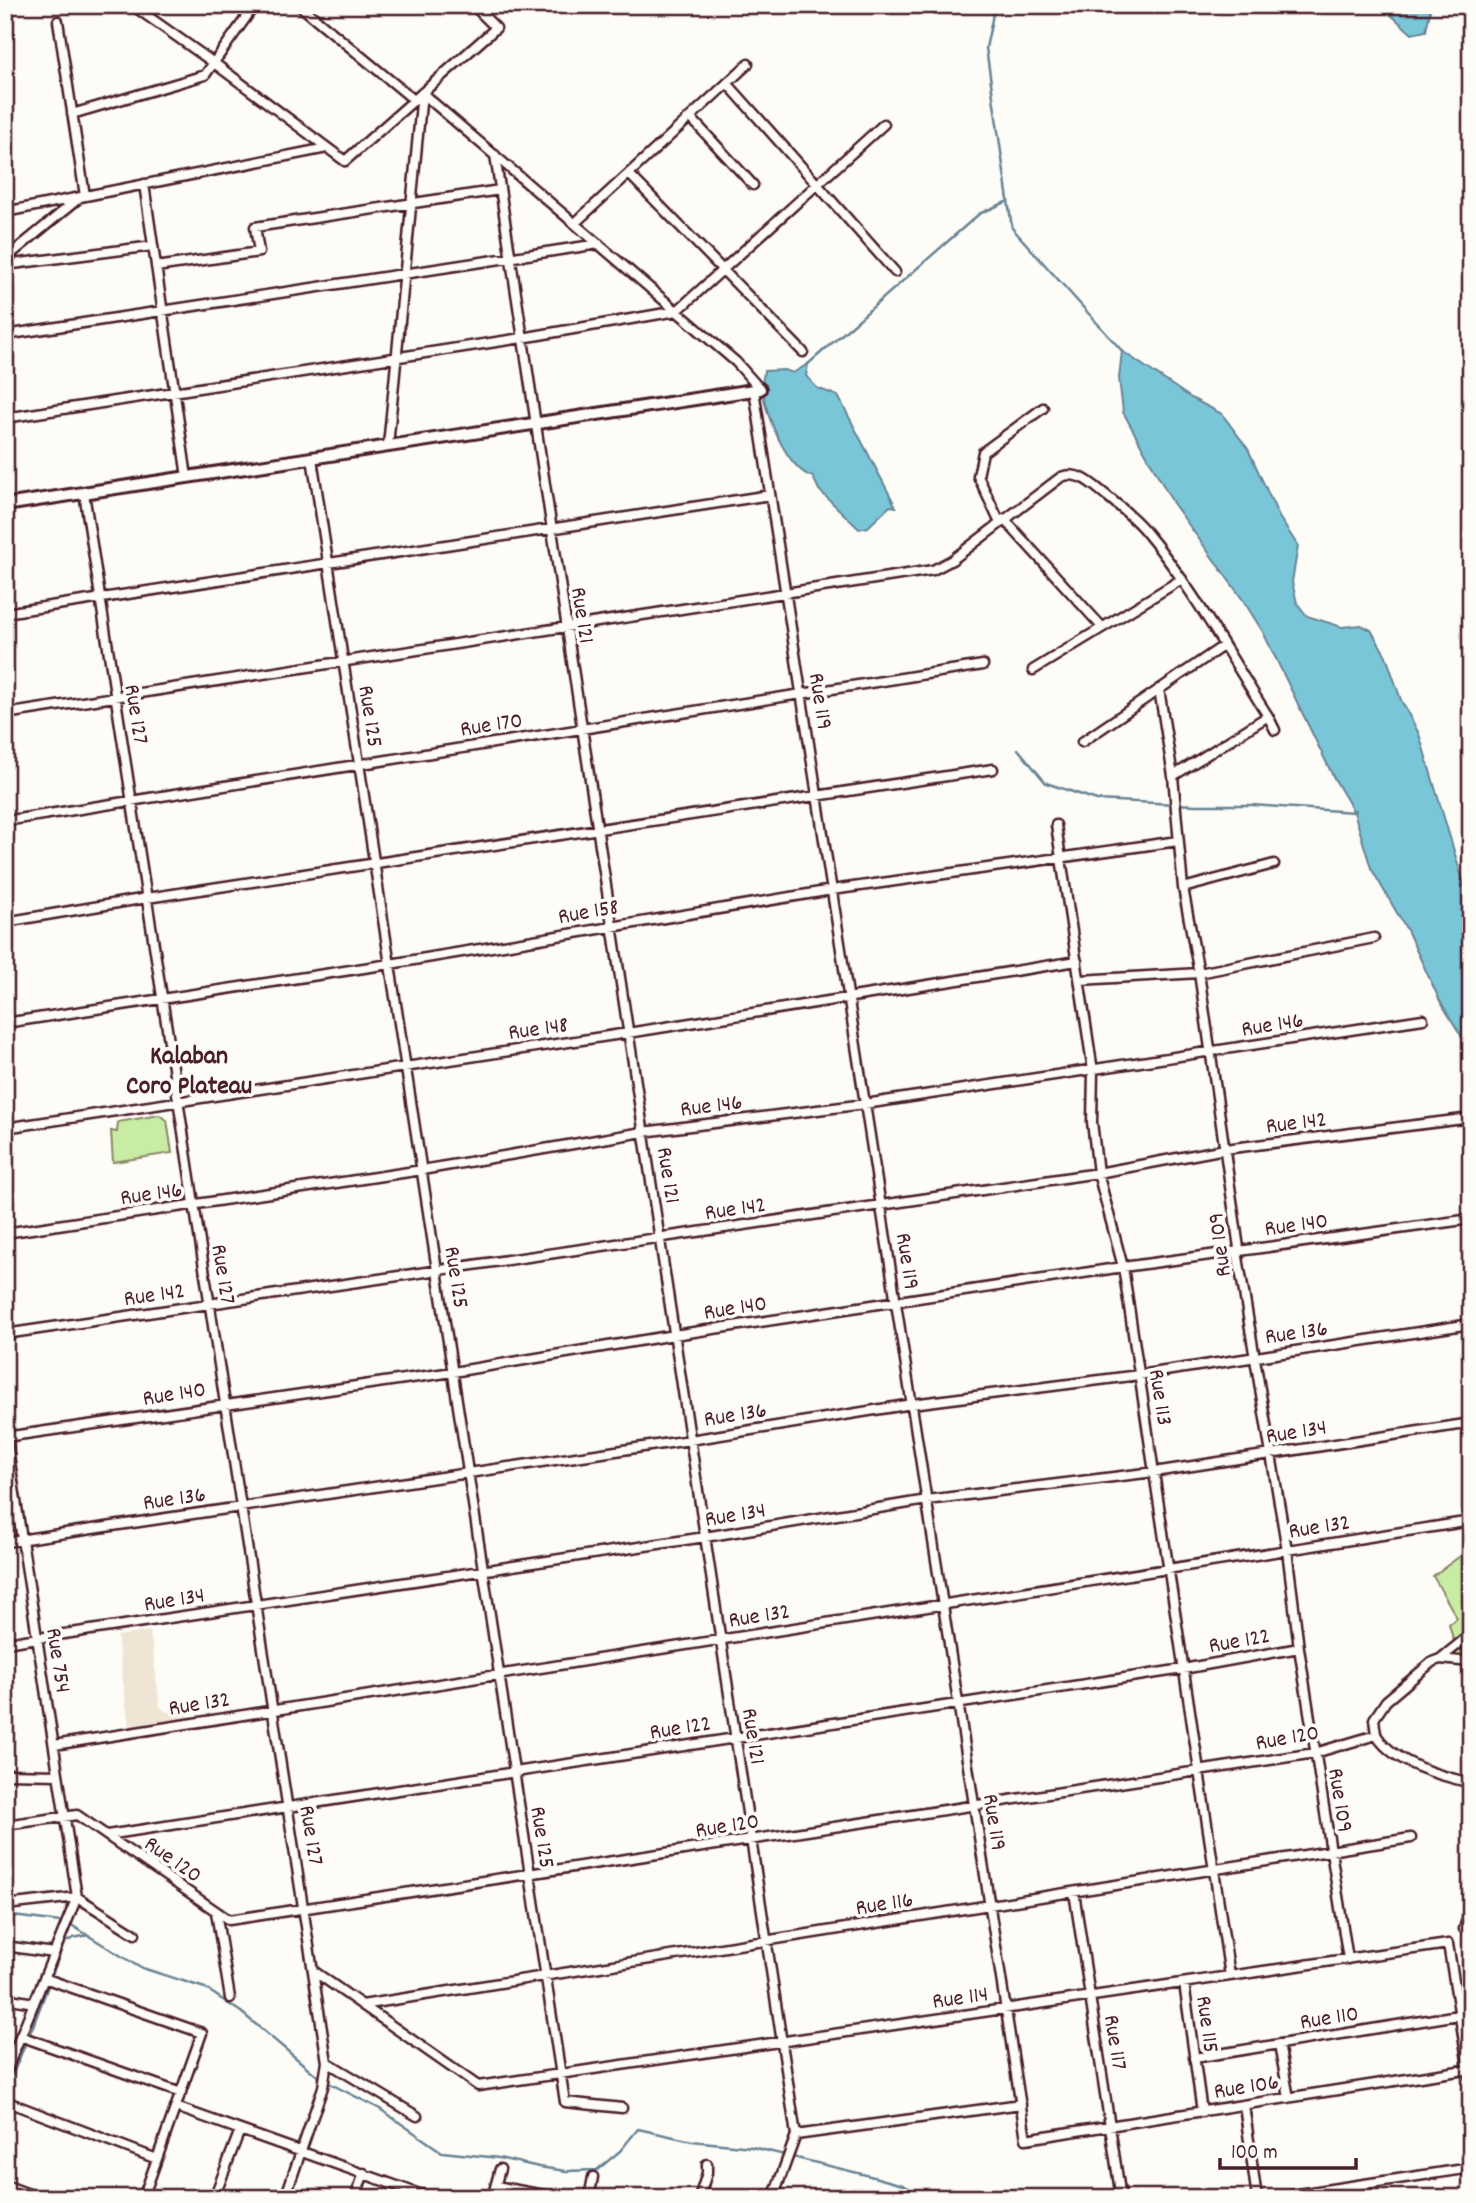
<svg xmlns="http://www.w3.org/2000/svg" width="1476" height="2203" font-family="Dekko,sans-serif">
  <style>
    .built { fill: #f0e5d4 }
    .green { fill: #c9eca5; stroke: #8a8668; stroke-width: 2 }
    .water { fill: #7ac6d9; stroke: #678393; stroke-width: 2 }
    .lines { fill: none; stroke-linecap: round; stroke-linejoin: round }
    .stream { stroke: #678393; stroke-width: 2.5 }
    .street-casing { stroke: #4a1f2b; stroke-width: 13 }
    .secondary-casing { stroke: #4a1f2b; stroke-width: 16 }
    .street { stroke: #fdfcf7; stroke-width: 8 }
    .secondary { stroke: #fdfcf7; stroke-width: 10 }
    .labels { text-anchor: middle; stroke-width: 7; stroke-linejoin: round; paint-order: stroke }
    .street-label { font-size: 23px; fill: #4a1f2b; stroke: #fdfcf7 }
    .quarter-label { font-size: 26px; font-weight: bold; fill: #4a1f2b; stroke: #fdfcf7 }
  </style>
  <rect width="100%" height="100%" fill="#fdfcf7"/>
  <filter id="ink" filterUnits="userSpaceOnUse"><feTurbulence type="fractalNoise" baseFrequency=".0143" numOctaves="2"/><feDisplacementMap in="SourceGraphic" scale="14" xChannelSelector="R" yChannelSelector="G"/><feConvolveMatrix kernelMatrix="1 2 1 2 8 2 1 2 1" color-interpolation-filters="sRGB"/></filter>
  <g filter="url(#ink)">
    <path class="built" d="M150 1631 160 1706 166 1712 187 1709 189 1718 129 1727 117 1636Z"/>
    <path class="green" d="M159 1115 167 1120 172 1153 113 1162 111 1131 117 1132 118 1122Z
      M1471 1548V1665L1438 1656 1454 1648 1468 1653 1463 1646 1453 1639 1449 1624 1457 1618 1433 1576Z"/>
    <path class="water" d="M1380 5H1428L1430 11 1426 31 1412 34Z
      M1122 351 1191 398 1222 414 1248 449 1279 517 1298 546 1292 582 1297 603 1307 616 1342 627 1361 625 1371 630 1386 656 1401 700 1419 734 1471 908V1052L1440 1001 1407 930 1371 868 1354 812 1334 778 1263 632 1243 600 1173 503 1123 412 1119 378Z
      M808 364 806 376 817 388 838 396 896 507 890 506 868 527 859 529 819 490 813 477C788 470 767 418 763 393 761 386 763 378 764 371L785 370 793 373Z"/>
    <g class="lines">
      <path class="stream" d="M995 5 986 48 1012 228 1123 352
        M807 365 979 214 1006 202
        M1018 749 1046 783 1097 800 1195 805H1252L1354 812 1355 810
        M5 1915 68 1923 139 1967 205 1988 241 2012 321 2079
        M327 2082 380 2109 442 2152 499 2158 539 2167 566 2171 597 2170 620 2151 638 2129 692 2141 752 2147 866 2175 903 2185 928 2198
        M5 2092 33 2026 64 1943 73 1938 89 1935"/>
      <defs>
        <path id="street" d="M132 5 214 63 345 161 496 28 473 5
          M299 5 414 100
          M58 21 85 196
          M727 83 895 272
          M422 93 736 362 760 389
          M72 114 205 75 255 5
          M690 117 753 185
          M495 155 796 2135 773 2198
          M629 174 803 352
          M144 184 187 477
          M5 212 327 148
          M575 223 748 64
          M5 259 78 199
          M5 265 153 246
          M156 267 259 252 255 227 500 190
          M5 335 599 244
          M754 390 1026 2139 1471 2069
          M5 418 522 338 677 311 884 124
          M388 446 422 93
          M312 458 565 2102 622 2108
          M84 493 327 2062 323 2087 285 2198
          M1004 519 1102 627
          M1000 523 978 476 983 452 1043 408
          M5 613 770 495
          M1033 670 1182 579
          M1159 689 1173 776 1183 888 1199 973 1239 1248 1237 1251 1287 1550 1299 1648 1348 1959
          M5 714 933 570 952 560 1061 477C1079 470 1093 485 1107 496 1120 507 1135 518 1146 532 1193 588 1228 654 1268 716L1173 776
          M1268 716 1275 730
          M1082 742 1223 646
          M5 821 983 665
          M1056 825 1093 1071 1092 1122 1098 1173 1123 1267 1230 1976
          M1183 888 1274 864
          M5 922 147 898 993 769
          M1080 980 1199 973 1374 938
          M5 1023 390 964 832 890 1178 841
          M5 1128 628 1033 1077 961
          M5 1233 422 1170 643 1132 865 1104 1423 1019
          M5 1334 1098 1173 1225 1149 1471 1118
          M5 1429 77 1897 5 2074
          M5 1437 453 1372 674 1335 1123 1267 1471 1219
          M5 1542 690 1440 912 1404 1139 1375 1471 1324
          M5 1643 705 1537 927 1500 1154 1472 1471 1423
          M1440 1659 1471 1634
          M1471 1662 1440 1659 1432 1662 1386 1701 1374 1719C1375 1724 1375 1732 1377 1736 1395 1764 1441 1776 1471 1783
          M54 1745 1471 1521
          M5 1774 58 1775
          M5 1825 77 1815 229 1920 1315 1753 1376 1735
          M107 1835 1183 1669 1299 1648
          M1074 1892 1121 2198
          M5 1905 77 1897 135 1934
          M216 1912 230 1998
          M1464 1929 1471 1906
          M5 1946 54 1953
          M315 1972 478 2086 1448 1944 1471 2084
          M44 1978 202 2033 143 2198
          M1184 1983 1202 2112
          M5 1998 34 2003
          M362 2005 1411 1838
          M20 2036 181 2093
          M1279 2044 1289 2098
          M1194 2058 1471 2013
          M327 2062 417 2116
          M5 2101 157 2159
          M1244 2105 1257 2198
          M176 2107 431 2198
          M796 2135 1021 2104
          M5 2185 40 2198
          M496 2186 561 2198
          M214 2198 240 2130
          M355 2198 364 2173
          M492 2198 500 2169
          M589 2198 593 2177
          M699 2198 707 2173V2164
          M1271 2198 1471 2168"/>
        <path id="secondary" d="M5 505 760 389"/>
      </defs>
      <use href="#street" class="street-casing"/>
      <use href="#secondary" class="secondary-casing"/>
      <use href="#street" class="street"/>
      <use href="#secondary" class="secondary"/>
    </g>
  </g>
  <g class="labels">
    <g class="street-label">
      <text transform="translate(584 615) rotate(81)" y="8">Rue 121</text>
      <text transform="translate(822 701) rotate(81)" y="8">Rue 119</text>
      <text transform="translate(138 714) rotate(81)" y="8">Rue 127</text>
      <text transform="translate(372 716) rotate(81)" y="8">Rue 125</text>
      <text transform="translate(491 723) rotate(-9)" y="8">Rue 170</text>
      <text transform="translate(588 910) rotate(-10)" y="8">Rue 158</text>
      <text transform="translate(1272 1023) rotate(-9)" y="8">Rue 146</text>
      <text transform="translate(538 1027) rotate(-8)" y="8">Rue 148</text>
      <text transform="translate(711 1104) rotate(-7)" y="8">Rue 146</text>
      <text transform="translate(1296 1121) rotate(-7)" y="8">Rue 142</text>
      <text transform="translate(670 1175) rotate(81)" y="8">Rue 121</text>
      <text transform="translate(151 1192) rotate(-8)" y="8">Rue 146</text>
      <text transform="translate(735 1207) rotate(-8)" y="8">Rue 142</text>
      <text transform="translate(1296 1223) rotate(-8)" y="8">Rue 140</text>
      <text transform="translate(1218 1245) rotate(-97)" y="8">Rue 109</text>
      <text transform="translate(909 1261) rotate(81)" y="8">Rue 119</text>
      <text transform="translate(225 1274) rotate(81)" y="8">Rue 127</text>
      <text transform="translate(458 1277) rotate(81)" y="8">Rue 125</text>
      <text transform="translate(154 1293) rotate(-8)" y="8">Rue 142</text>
      <text transform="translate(735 1306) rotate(-9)" y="8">Rue 140</text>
      <text transform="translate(1296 1331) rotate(-8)" y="8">Rue 136</text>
      <text transform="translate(174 1392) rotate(-9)" y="8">Rue 140</text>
      <text transform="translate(1162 1397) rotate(81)" y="8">Rue 113</text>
      <text transform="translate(735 1413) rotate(-9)" y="8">Rue 136</text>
      <text transform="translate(1296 1430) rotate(-9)" y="8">Rue 134</text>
      <text transform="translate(174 1497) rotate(-8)" y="8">Rue 136</text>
      <text transform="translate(735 1513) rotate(-9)" y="8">Rue 134</text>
      <text transform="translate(1319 1525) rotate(-9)" y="8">Rue 132</text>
      <text transform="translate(174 1598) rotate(-9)" y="8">Rue 134</text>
      <text transform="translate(759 1614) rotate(-9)" y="8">Rue 132</text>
      <text transform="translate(1239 1639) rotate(-10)" y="8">Rue 122</text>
      <text transform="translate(60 1660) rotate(81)" y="8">Rue 754</text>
      <text transform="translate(199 1702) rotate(-9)" y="8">Rue 132</text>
      <text transform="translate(680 1726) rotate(-9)" y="8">Rue 122</text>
      <text transform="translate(755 1736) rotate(81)" y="8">Rue 121</text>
      <text transform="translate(1287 1736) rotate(-10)" y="8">Rue 120</text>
      <text transform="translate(1342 1800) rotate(81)" y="8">Rue 109</text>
      <text transform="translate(996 1822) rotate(81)" y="8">Rue 119</text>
      <text transform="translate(727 1824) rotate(-9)" y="8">Rue 120</text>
      <text transform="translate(313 1835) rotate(81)" y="8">Rue 127</text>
      <text transform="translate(544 1837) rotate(81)" y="8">Rue 125</text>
      <text transform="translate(174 1858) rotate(35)" y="8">Rue 120</text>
      <text transform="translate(884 1902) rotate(-9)" y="8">Rue 116</text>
      <text transform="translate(960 1996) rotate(-8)" y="8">Rue 114</text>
      <text transform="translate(1329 2016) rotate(-9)" y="8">Rue 110</text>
      <text transform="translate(1209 2024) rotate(82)" y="8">Rue 115</text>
      <text transform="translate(1117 2042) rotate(81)" y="8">Rue 117</text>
      <text transform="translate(1246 2085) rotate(-9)" y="8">Rue 106</text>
    </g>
    <g class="quarter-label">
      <text x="189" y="1063">Kalaban<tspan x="189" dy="30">Coro Plateau</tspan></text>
    </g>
  </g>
  <rect width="1476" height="2203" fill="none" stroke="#fdfcf7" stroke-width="28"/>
  <rect x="14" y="14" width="1448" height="2175" fill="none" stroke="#4a1f2b" stroke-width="2.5" filter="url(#ink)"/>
  <path d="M1220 2158v10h136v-10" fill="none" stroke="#4a1f2b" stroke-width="3.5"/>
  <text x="1231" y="2158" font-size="21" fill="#4a1f2b" stroke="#fdfcf7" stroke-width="5" paint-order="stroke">100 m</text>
</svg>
